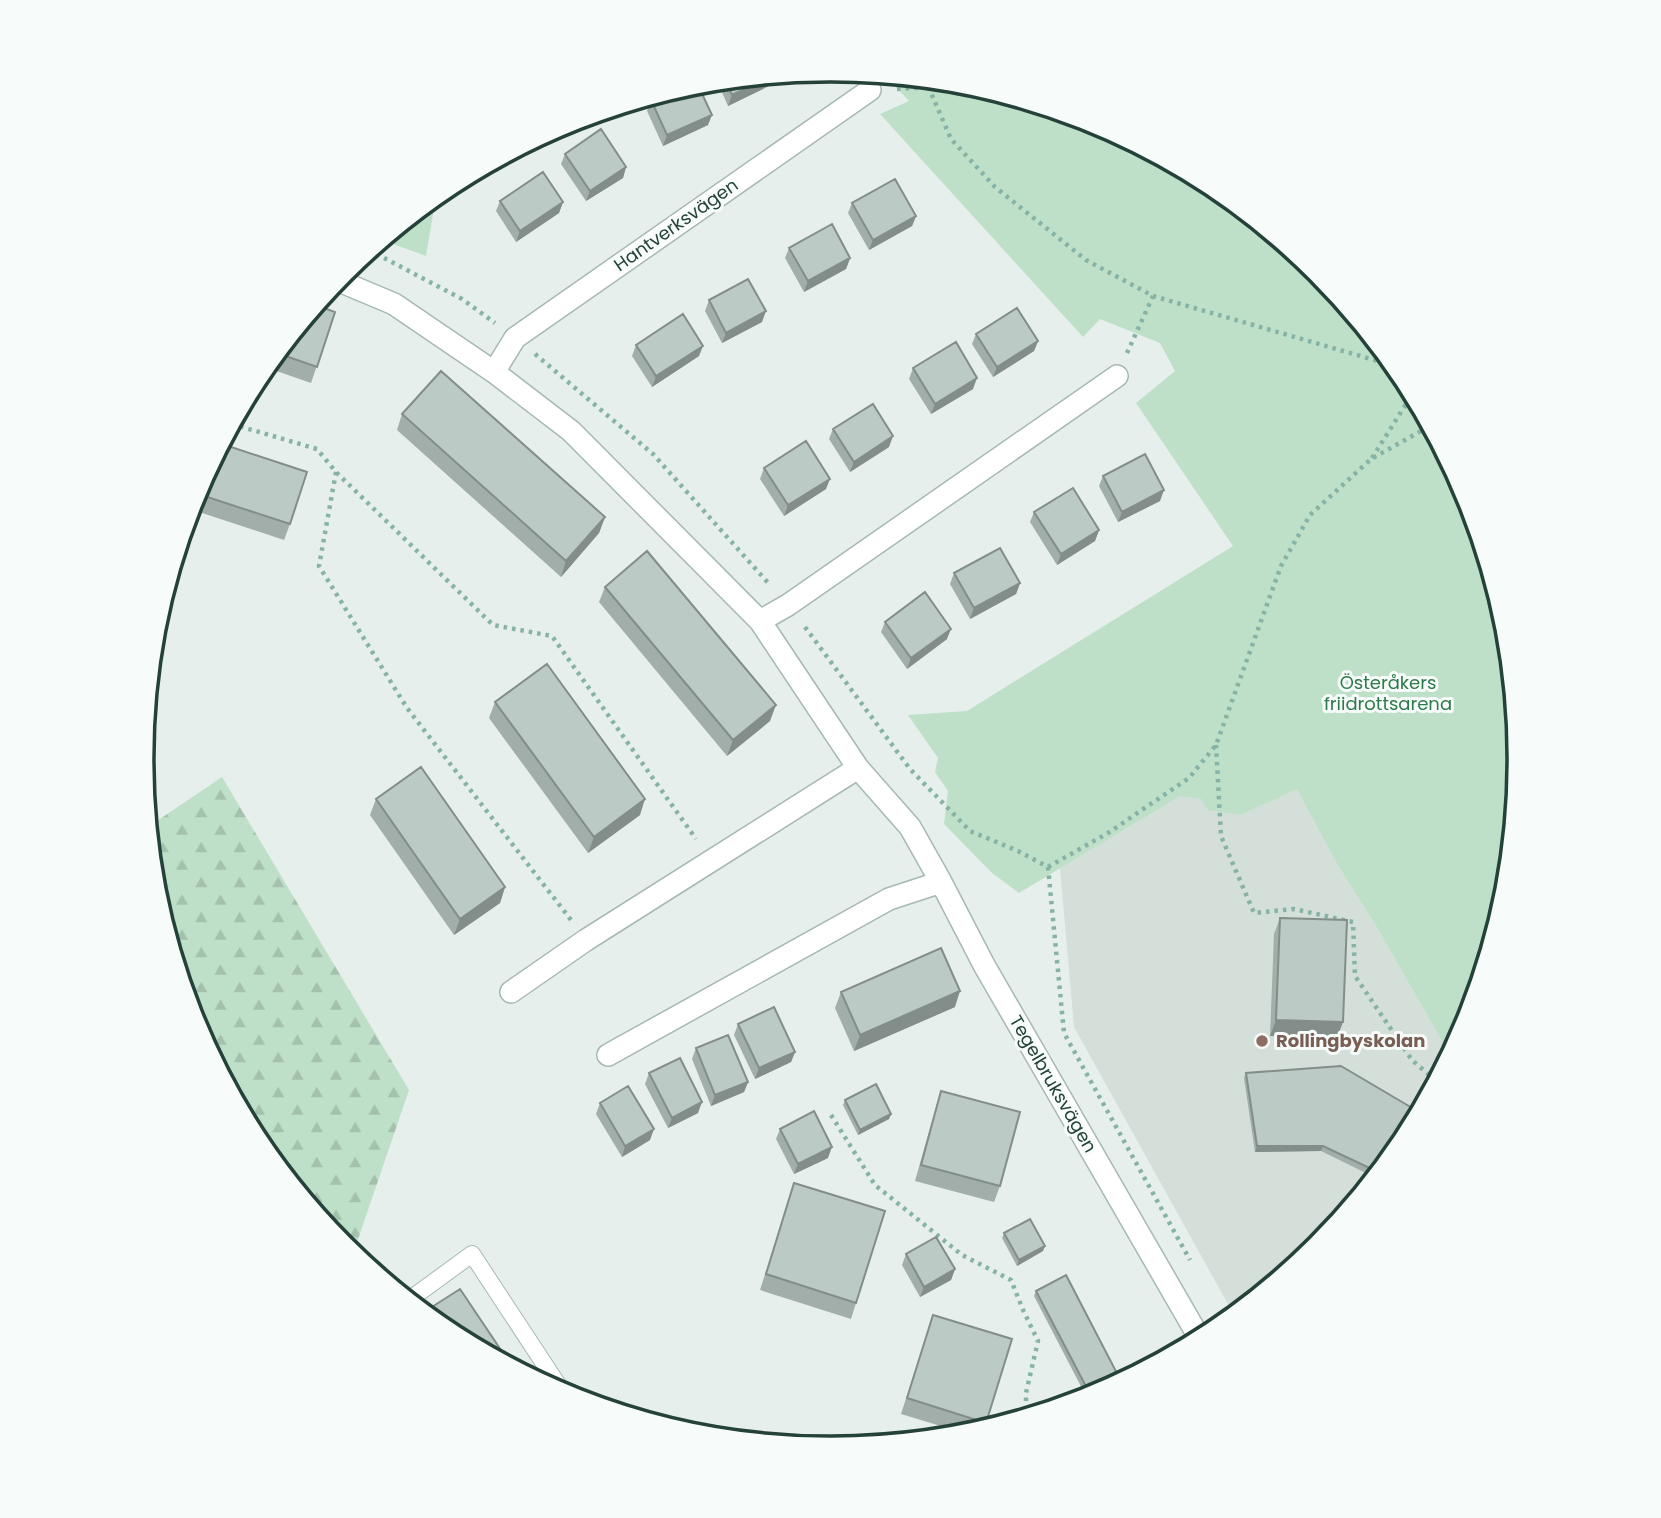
<svg xmlns="http://www.w3.org/2000/svg" width="1661" height="1518" font-family="Poppins,sans-serif">
  <style>
    .built { fill: #d4dfda }
    .forest { fill: url(#forest-firs) }
    .green { fill: #bfe0c8 }
    .lines { fill: none; stroke-linecap: round; stroke-linejoin: round }
    .service-casing { stroke: #a8b8b2; stroke-width: 18 }
    .minor-casing { stroke: #a8b8b2; stroke-width: 24 }
    .path { stroke: #86b3a5; stroke-width: 4.5; stroke-dasharray: 3.5 5; stroke-linecap: butt }
    .service { stroke: #fff; stroke-width: 16 }
    .minor { stroke: #fff; stroke-width: 21 }
    .wall { fill: #a1aea9 }
    .shaded-wall { fill: #838d89 }
    .building { fill: #bbcac4; stroke: #838d89; stroke-width: 2 }
    .education-dot { fill: #8d6e63; stroke: #f7fbf9; stroke-width: 2.5 }
    .labels { text-anchor: middle; stroke-width: 6; stroke-linejoin: round; paint-order: stroke }
    .street-label { font-size: 18px; fill: #24423a; stroke: #f7fbf9 }
    .park-label { font-size: 18px; fill: #2d7a4b; stroke: #f7fbf9 }
    .education-label { font-size: 18px; font-weight: bold; fill: #785e54; stroke: #f7fbf9; text-anchor: start }
    .rim { fill: none; stroke: #24423a; stroke-width: 3.5 }
  </style>
  <defs>
    <pattern id="forest-firs" width="22" height="20" patternUnits="userSpaceOnUse" patternTransform="scale(1.75)"><rect width="22" height="20" fill="#bfe0c8"/><path d="M5 1l3.5 6h-7zM16 11l3.5 6h-7z" fill="#a4c1ad"/></pattern>
  </defs>
  <rect width="100%" height="100%" fill="#e6efeb"/>
  <path class="built" d="M1298 788 1337 864 1376 926 1450 1055 1403 1142 1317 1246 1234 1315 1074 1027 1060 868 1180 795 1201 799 1241 815Z"/>
  <path class="forest" d="M222 777 409 1090 353 1254 343 1246 257 1141 194 1022 155 893 148 827Z"/>
  <path class="green" d="M886 76 965 83 1095 123 1214 186 1318 272 1404 377 1467 496 1506 625 1519 759 1506 894 1467 1023 1450 1055 1376 926 1337 864 1297 789 1241 815 1208 810 1201 799 1180 796 1019 893 992 873 944 824 948 791 935 772 938 758 908 715 967 711 1233 546 1136 403 1175 371 1160 343 1100 319 1083 337 880 114 909 101Z
    M436 196 426 256 382 240Z"/>
  <g class="lines">
    <defs>
      <path id="service" d="M409 1300 472 1254 564 1394"/>
      <path id="minor" d="M337 280 394 304 494 372 571 431 760 621 858 768 910 827 941 882 984 965 1200 1339
        M494 372 515 338 870 90
        M760 621 788 605 1117 376
        M511 992 586 940 858 768
        M608 1055 889 899 941 882"/>
    </defs>
    <use href="#service" class="service-casing"/>
    <use href="#minor" class="minor-casing"/>
    <path class="path" d="M925 79 951 139 995 187 1086 260 1153 296 1395 366
      M897 89 928 87 966 95 990 91
      M369 250 462 299 495 323
      M1127 353 1153 296
      M535 354 653 454 770 585
      M232 424 317 449 336 472 493 625 552 636 696 839
      M1372 458 1413 393
      M336 472 319 566 407 708 571 920
      M805 627 910 769 970 831 1018 851 1048 867
      M1216 745 1221 836 1254 913 1294 909 1353 922 1355 976 1412 1060 1436 1081
      M1048 867 1108 833 1189 778 1216 745 1281 566 1310 515 1371 459 1430 426
      M1048 867 1064 1033 1190 1260
      M831 1115 875 1185 962 1255 1011 1280 1023 1310 1038 1341 1026 1393V1416"/>
    <use href="#service" class="service"/>
    <use href="#minor" class="minor"/>
  </g>
  <path class="wall" d="M778 75 775 83 728 106 717 81Z
    M651 100 708 125 663 146 647 111Z
    M565 154 626 167 623 178 586 201 561 164Z
    M500 201 563 202 559 213 516 242 496 211Z
    M852 203 916 216 912 226 869 250 848 213Z
    M789 248 850 258 846 269 804 292 785 258Z
    M709 300 762 322 722 343 705 311Z
    M316 305 335 312 311 383 265 367Z
    M976 334 1038 341 1034 351 993 377 972 344Z
    M636 345 699 356 652 387 632 356Z
    M913 368 973 389 931 414 909 379Z
    M402 414 605 517 599 533 561 577 397 430Z
    M833 429 889 447 850 472 829 439Z
    M222 444 290 524 284 540 190 509 194 495Z
    M764 468 826 489 784 516 760 479Z
    M1103 476 1160 501 1118 522 1099 486Z
    M1034 512 1099 530 1095 541 1057 565 1030 522Z
    M954 573 1020 583 1016 594 970 619 950 584Z
    M605 587 770 721 727 756 599 602Z
    M885 622 947 639 907 669 881 632Z
    M495 702 640 815 588 853 489 718Z
    M376 799 505 887 500 903 454 935 370 815Z
    M1280 918 1337 1038 1270 1036 1274 934Z
    M841 992 955 1007 854 1051 835 1008Z
    M738 1024 795 1052 791 1062 755 1079 734 1035Z
    M696 1048 748 1082 744 1092 711 1106 692 1059Z
    M649 1073 698 1113 668 1128 645 1084Z
    M1246 1073 1403 1142 1374 1177 1321 1151 1255 1152 1244 1078Z
    M941 1091 1000 1186 994 1202 915 1181 936 1107Z
    M845 1100 891 1114 889 1119 858 1135 843 1105Z
    M600 1103 650 1140 622 1157 596 1114Z
    M780 1129 828 1158 794 1174 776 1139Z
    M794 1183 856 1303 851 1319 760 1290Z
    M1004 1233 1043 1251 1017 1266 1002 1238Z
    M906 1254 955 1269 951 1280 920 1297 902 1265Z
    M1036 1291 1094 1396 1087 1398 1034 1296Z
    M933 1315 1012 1339 984 1429 967 1434 901 1414Z"/>
  <path class="shaded-wall" d="M778 75 775 83 728 106 732 95 772 76Z
    M712 115 708 125 663 146 667 135Z
    M626 167 623 178 586 201 590 191Z
    M563 202 559 213 516 242 520 231Z
    M916 216 912 226 869 250 873 240Z
    M850 258 846 269 804 292 808 281Z
    M766 311 762 322 722 343 726 333Z
    M1038 341 1034 351 993 377 997 367Z
    M703 346 699 356 652 387 656 376Z
    M977 378 973 389 931 414 935 404Z
    M893 436 889 447 850 472 854 462Z
    M830 479 826 489 784 516 788 505Z
    M1164 490 1160 501 1118 522 1122 512Z
    M605 517 599 533 561 577 566 561Z
    M1099 530 1095 541 1057 565 1061 554Z
    M1020 583 1016 594 970 619 974 608Z
    M951 629 947 639 907 669 911 658Z
    M776 705 770 721 727 756 733 740Z
    M645 799 640 815 588 853 594 837Z
    M505 887 500 903 454 935 460 919Z
    M960 991 955 1007 854 1051 860 1035Z
    M1276 1020 1343 1022 1337 1038 1270 1036Z
    M795 1052 791 1062 755 1079 759 1068Z
    M748 1082 744 1092 711 1106 715 1095Z
    M702 1102 698 1113 668 1128 672 1118Z
    M891 1114 889 1119 858 1135 860 1130Z
    M654 1129 650 1140 622 1157 625 1146Z
    M1257 1146H1323L1321 1151 1255 1152Z
    M832 1147 828 1158 794 1174 798 1164Z
    M1045 1246 1043 1251 1017 1266 1019 1260Z
    M955 1269 951 1280 920 1297 924 1287Z"/>
  <path class="building" d="M772 76 732 95 725 80Z
    M697 83 712 115 667 135 651 100 671 91Z
    M601 129 626 167 590 191 565 154Z
    M543 172 563 202 520 231 500 201Z
    M895 179 916 216 873 240 852 203Z
    M832 224 850 258 808 281 789 248Z
    M748 279 766 311 726 333 709 300Z
    M316 305 335 312 317 367 277 353Z
    M1017 308 1038 341 997 367 976 334Z
    M683 314 703 346 656 376 636 345Z
    M956 342 977 378 935 404 913 368Z
    M441 371 605 517 566 561 402 414Z
    M873 404 893 436 854 462 833 429Z
    M806 441 830 479 788 505 764 468Z
    M222 444 307 472 290 524 195 493Z
    M1145 454 1164 490 1122 512 1103 476Z
    M1073 488 1099 530 1061 554 1034 512Z
    M1000 548 1020 583 974 608 954 573Z
    M647 551 776 705 733 740 605 587Z
    M925 592 951 629 911 658 885 622Z
    M547 664 645 799 594 837 495 702Z
    M421 767 505 887 460 919 376 799Z
    M1280 918 1347 920 1343 1022 1276 1020Z
    M941 948 960 991 860 1035 841 992Z
    M774 1007 795 1052 759 1068 738 1024Z
    M728 1035 748 1082 715 1095 696 1048Z
    M680 1058 702 1102 672 1118 649 1073Z
    M1341 1066 1419 1112 1403 1142 1377 1174 1376 1171 1323 1146H1257L1246 1073Z
    M876 1084 891 1114 860 1130 845 1100Z
    M628 1086 654 1129 625 1146 600 1103Z
    M941 1091 1020 1112 1000 1186 921 1165Z
    M814 1111 832 1147 798 1164 780 1129Z
    M794 1183 885 1211 856 1303 766 1274Z
    M1030 1219 1045 1246 1019 1260 1004 1233Z
    M936 1237 955 1269 924 1287 906 1254Z
    M1066 1275 1121 1381 1091 1396 1036 1291Z
    M460 1289 511 1365 447 1332 424 1312Z
    M933 1315 1012 1339 986 1423 907 1398Z"/>
  <circle class="education-dot" cx="1262" cy="1041" r="7"/>
  <g class="labels">
    <g class="street-label">
      <text transform="translate(676 225) rotate(-35)" y="6">Hantverksvägen</text>
      <text transform="translate(1053 1084) rotate(60)" y="6">Tegelbruksvägen</text>
    </g>
    <g class="park-label">
      <text x="1388" y="689">Österåkers<tspan x="1388" dy="21">friidrottsarena</tspan></text>
    </g>
    <g class="education-label">
      <text x="1276" y="1047">Rollingbyskolan</text>
    </g>
  </g>
  <path d="M0 0H1661V1518H0ZM830 82H831A676 676 0 0 1 1507 758V760A676 676 0 0 1 831 1436H830A676 676 0 0 1 154 760V758A676 676 0 0 1 830 82Z" fill="#f7fbf9" fill-rule="evenodd"/>
  <path class="rim" d="M830 82H831A676 676 0 0 1 1507 758V760A676 676 0 0 1 831 1436H830A676 676 0 0 1 154 760V758A676 676 0 0 1 830 82Z"/>
</svg>
